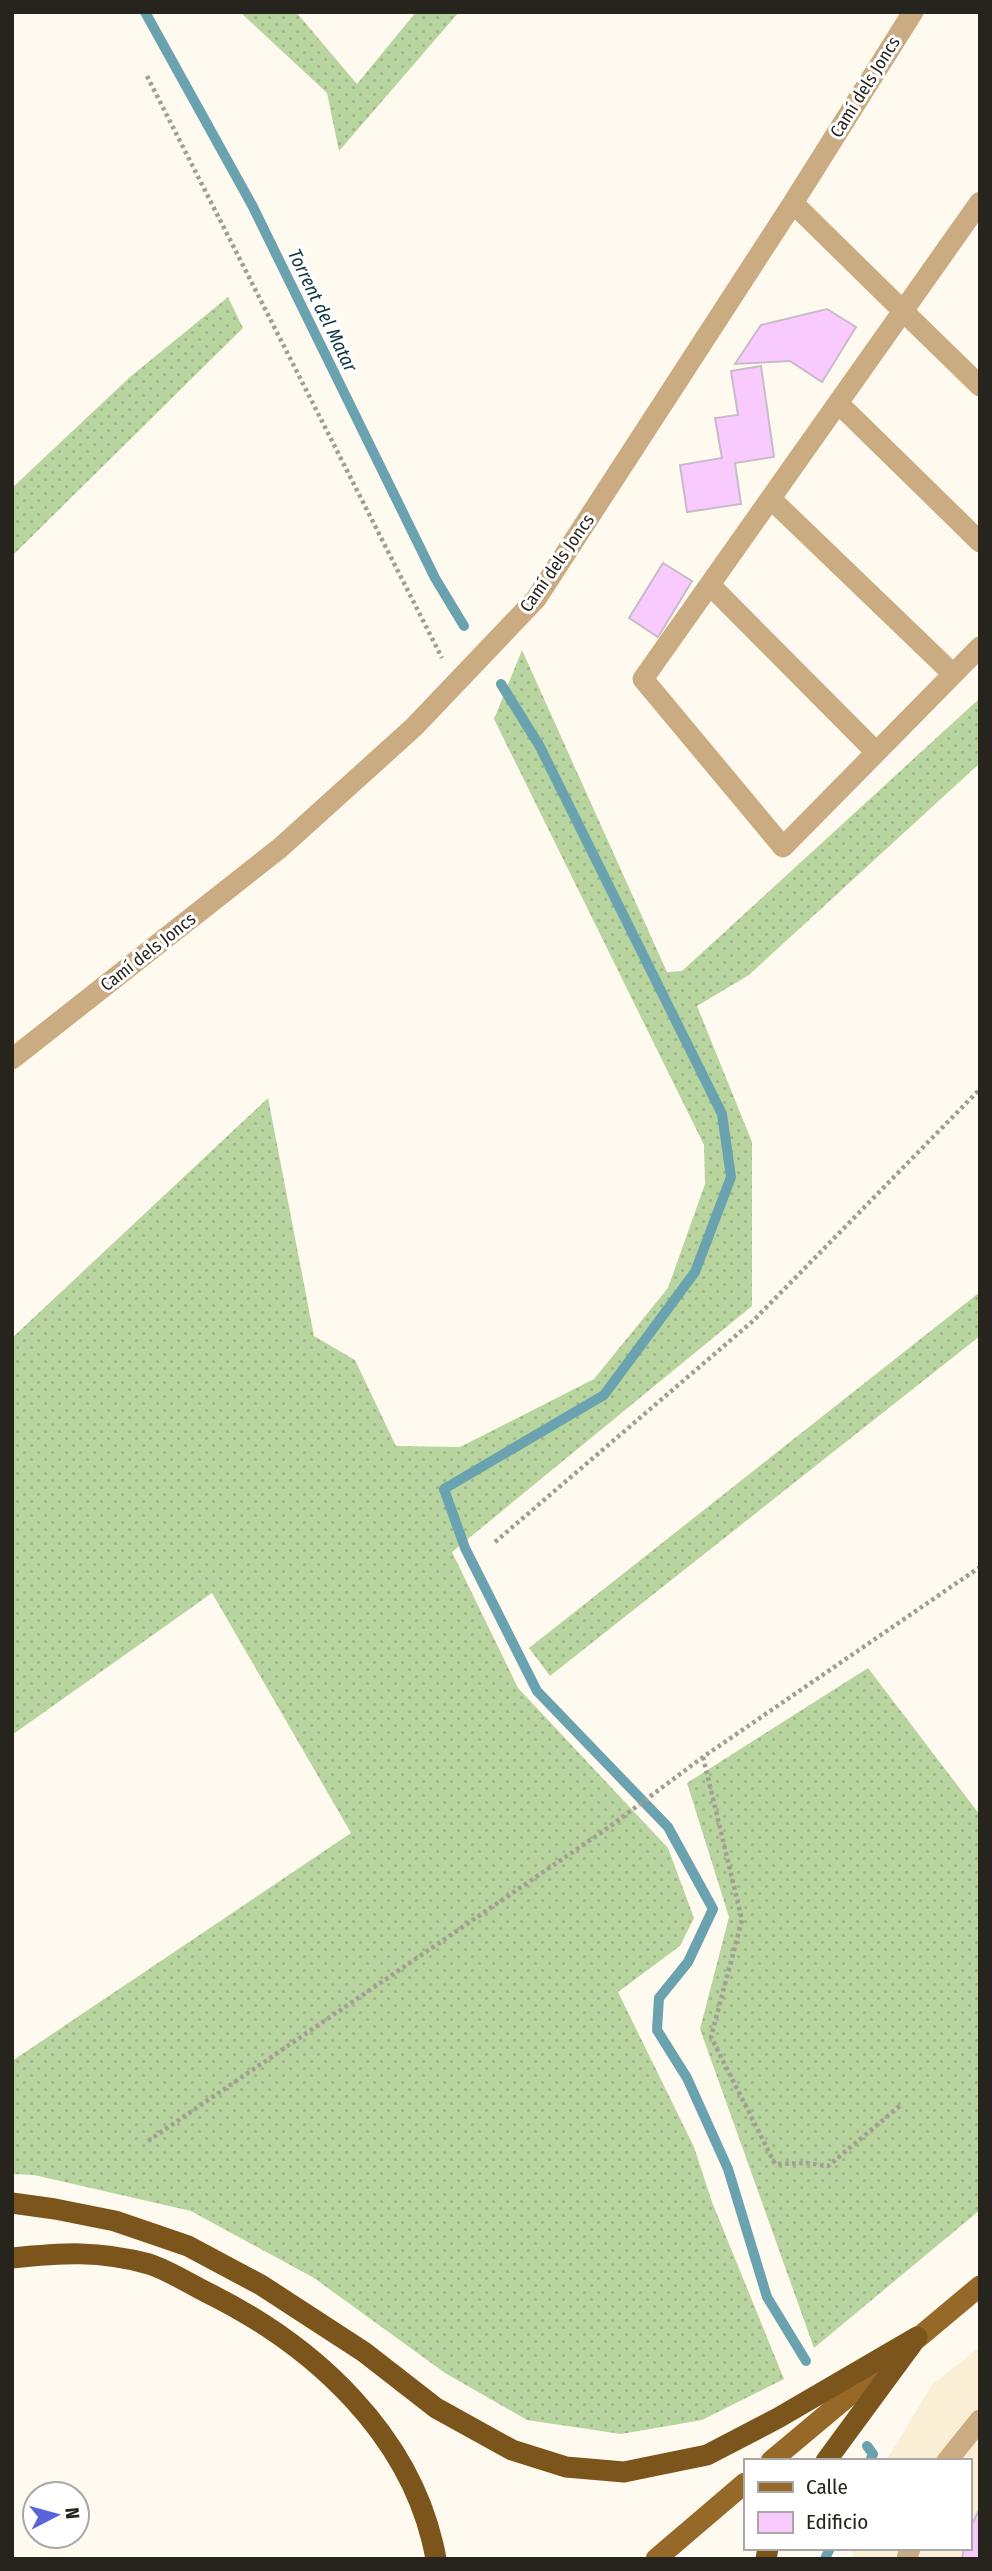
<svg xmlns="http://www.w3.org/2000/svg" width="992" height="2571" font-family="'Fira Sans Condensed',sans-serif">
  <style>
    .built { fill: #faefd5 }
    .grass { fill: url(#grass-dots) }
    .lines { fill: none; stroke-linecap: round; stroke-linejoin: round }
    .stream { stroke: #6aa3af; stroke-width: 10 }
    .building { fill: #f9cafd; stroke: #c9bbca; stroke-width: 2 }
    .path { stroke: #a39e95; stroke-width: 4.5; stroke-dasharray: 3.5 3.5; stroke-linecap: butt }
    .minor { stroke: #caab82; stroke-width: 21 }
    .major { stroke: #966928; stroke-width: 21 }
    .highway { stroke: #7b551c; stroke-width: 21 }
    .labels { text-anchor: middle; stroke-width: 6; stroke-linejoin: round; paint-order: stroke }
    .street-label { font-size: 18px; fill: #27241d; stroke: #fff }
    .water-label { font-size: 19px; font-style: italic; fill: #103740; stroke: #fff }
  </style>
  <defs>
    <pattern id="grass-dots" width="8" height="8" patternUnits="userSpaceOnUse" patternTransform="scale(1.75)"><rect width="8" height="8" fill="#b8d49f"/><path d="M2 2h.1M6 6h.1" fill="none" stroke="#9eb688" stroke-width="1.8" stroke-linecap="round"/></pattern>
  </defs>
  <rect width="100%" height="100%" fill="#fffaef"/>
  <path class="built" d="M980 2347V2559H853L852 2548H969V2461H886L932 2385Z"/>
  <path class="grass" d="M240 12H296L357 84 416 12H459L339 151 327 93Z
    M228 297 243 328 12 556V488L130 377Z
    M522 650 667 972 682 971 980 698V763L749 975 697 1006 752 1142V1306L452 1552 518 1688 668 1848 694 1918 680 1946 618 1992 694 2147 712 2202 784 2379 702 2420 621 2434 527 2420 445 2373 314 2278 191 2211 34 2175 12 2174V2061L351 1833 212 1593 12 1735V1338L268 1098 314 1336 355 1360 396 1446 460 1447 594 1379 668 1288 705 1184 704 1145 494 719Z
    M980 1292V1336L550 1676 529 1648Z
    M868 1668 980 1815V2210L814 2348 700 2029 729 1917 687 1783Z"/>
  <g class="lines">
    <path class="stream" d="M145 12 252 205 435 578 464 626
      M501 684 539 745 722 1114 731 1177 695 1272 604 1395 444 1489 465 1548 537 1691 668 1827 713 1909 688 1962 659 1998 657 2030 687 2078 728 2169 767 2297 806 2361
      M867 2446 873 2454 870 2461
      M825 2559 830 2548"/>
  </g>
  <path class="building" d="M827 309 856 327 822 382 790 361 735 364 761 325Z
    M761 366 774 457 735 463 741 504 687 512 680 465 722 458 715 418 738 415 731 371Z
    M663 563 692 581 658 637 629 618Z
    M980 2508V2559H962L964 2548H969V2530Z"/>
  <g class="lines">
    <path class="path" d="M147 76 442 658
      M495 1542 753 1321 980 1089
      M703 1757 742 1920 711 2037 775 2164 807 2163 828 2166 901 2105
      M148 2141 605 1830 703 1757 980 1567"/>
    <path class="minor" d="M980 202 903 311 980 386
      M793 203 903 311 643 679 783 847 980 647
      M838 403 980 542
      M771 499 953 674
      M710 585 876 752
      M12 1059 280 848 414 727 536 599 793 203 913 12
      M947 2461 980 2420
      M907 2559 910 2548"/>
    <path class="major" d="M771 2461 980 2286
      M656 2559 745 2483"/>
    <path class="highway" d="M12 2203 55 2209 115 2221 188 2246 261 2285 364 2352 436 2408 512 2450 566 2467 624 2472 707 2455 778 2418 917 2337
      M12 2258C63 2253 98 2250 149 2264 168 2270 188 2283 206 2292 314 2345 414 2436 436 2559
      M826 2461 912 2344
      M766 2559 768 2548"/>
  </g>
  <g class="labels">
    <g class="street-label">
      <text transform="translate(865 87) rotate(-58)" y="6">Camí dels Joncs</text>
      <text transform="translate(557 563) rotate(-55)" y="6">Camí dels Joncs</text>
      <text transform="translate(148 952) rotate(-38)" y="6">Camí dels Joncs</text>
    </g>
    <g class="water-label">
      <text transform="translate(323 310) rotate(64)" y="7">Torrent del Matar</text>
    </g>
  </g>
  <rect width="992" height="2571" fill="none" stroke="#27241d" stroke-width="28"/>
  <rect x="744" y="2459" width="228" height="91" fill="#ffffff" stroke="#a9a7a5" stroke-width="2"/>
  <rect x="758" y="2482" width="35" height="10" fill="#966928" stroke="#a9a7a5" stroke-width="2"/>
  <text x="806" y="2494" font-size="21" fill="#27241d">Calle</text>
  <rect x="758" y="2512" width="35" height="21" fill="#f9cafd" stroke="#a9a7a5" stroke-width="2"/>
  <text x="806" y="2529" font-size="21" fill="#27241d">Edificio</text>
  <g transform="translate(56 2515) rotate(84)"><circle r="33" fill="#ffffff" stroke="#a9a7a5" stroke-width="2"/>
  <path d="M0-5L12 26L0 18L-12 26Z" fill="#5963da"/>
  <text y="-10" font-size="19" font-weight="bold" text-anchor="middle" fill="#27241d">N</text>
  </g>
</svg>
